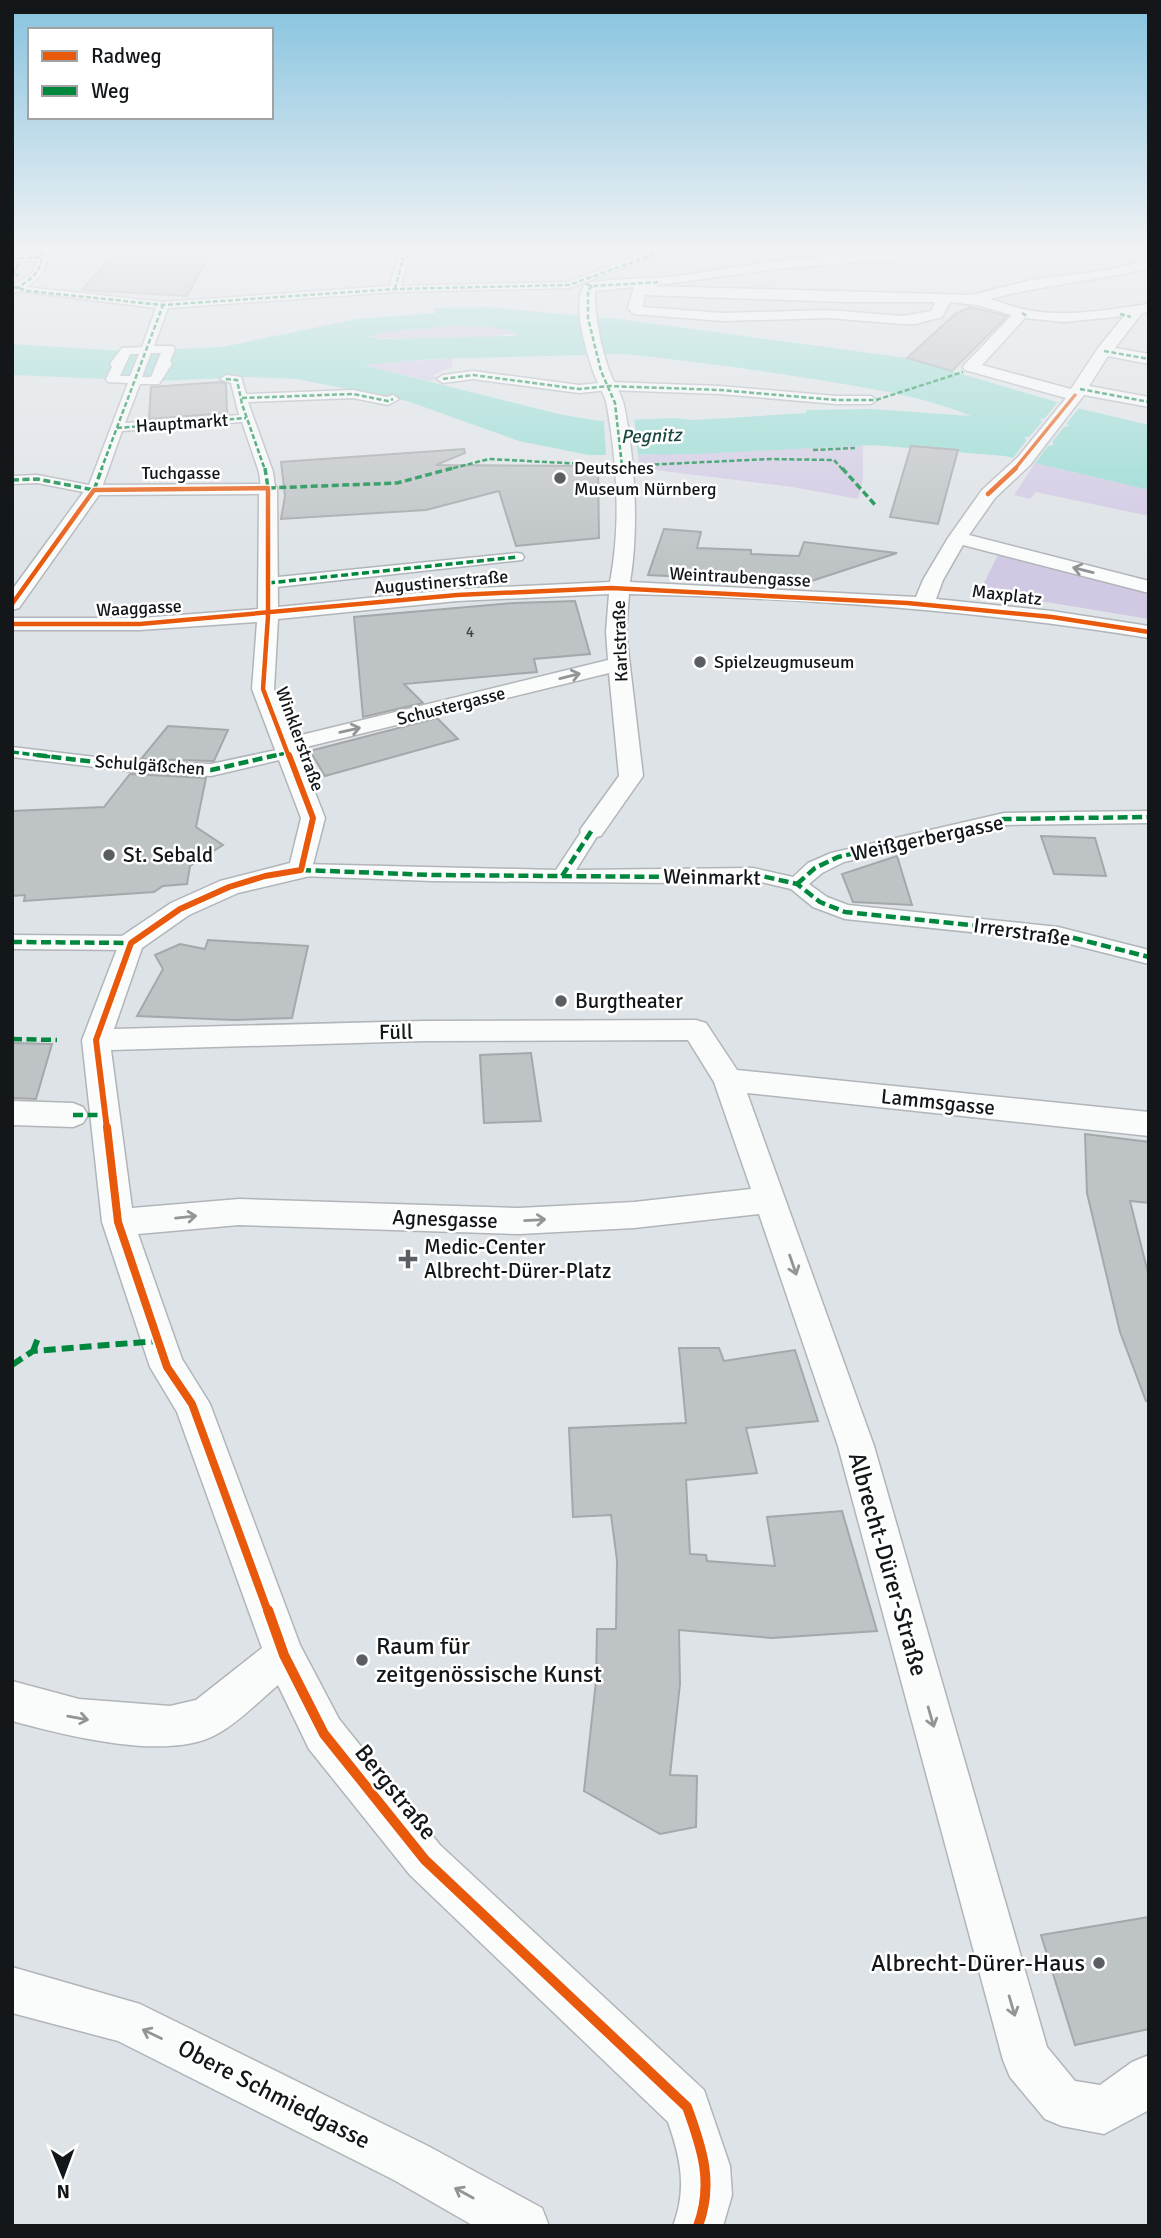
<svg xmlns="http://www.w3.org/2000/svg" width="1161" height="2238" font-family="Signika,sans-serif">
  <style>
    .green { fill: #d1c8e3 }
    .water { fill: #94dad1; fill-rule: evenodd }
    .pier { fill: #dee3e7 }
    .building { fill: #bec3c5; stroke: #a4a8aa; stroke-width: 2 }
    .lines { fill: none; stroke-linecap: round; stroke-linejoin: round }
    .pedestrian-casing { stroke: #b1b5b9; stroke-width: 3 }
    .minor-casing { stroke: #b1b5b9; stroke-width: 3 }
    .pedestrian { fill: #fafbfb; fill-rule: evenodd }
    .minor { fill: #fafbfb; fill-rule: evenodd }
    .quiet-far3 { stroke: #00873e; stroke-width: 2.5; stroke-dasharray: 5 2.5; stroke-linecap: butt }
    .quiet-far2 { stroke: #00873e; stroke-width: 3.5; stroke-dasharray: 7 3.5; stroke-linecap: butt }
    .quiet-far1 { stroke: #00873e; stroke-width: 4.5; stroke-dasharray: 10 4.5; stroke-linecap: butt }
    .quiet { stroke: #00873e; stroke-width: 6; stroke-dasharray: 12 6; stroke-linecap: butt }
    .cycleway-far4-casing { stroke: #fff; stroke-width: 6 }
    .cycleway-far3-casing { stroke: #fff; stroke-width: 7 }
    .cycleway-far2-casing { stroke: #fff; stroke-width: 10 }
    .cycleway-far1-casing { stroke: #fff; stroke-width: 12 }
    .cycleway-casing { stroke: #fff; stroke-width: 15 }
    .cycleway-far4 { stroke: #e8590c; stroke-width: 3.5 }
    .cycleway-far3 { stroke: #e8590c; stroke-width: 4.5 }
    .cycleway-far2 { stroke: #e8590c; stroke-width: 6 }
    .cycleway-far1 { stroke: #e8590c; stroke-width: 8 }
    .cycleway { stroke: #e8590c; stroke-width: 10 }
    .oneway { stroke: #929496 }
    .poi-dot { fill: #5a5e62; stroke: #fff; stroke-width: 2.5 }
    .labels { text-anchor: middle; stroke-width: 5; stroke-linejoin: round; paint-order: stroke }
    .far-number-label { font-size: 16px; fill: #3e4245 }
    .far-street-label { font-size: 18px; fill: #13171a; stroke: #fff }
    .far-poi-label { font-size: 18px; fill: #13171a; stroke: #fff; text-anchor: start }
    .far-water-label { font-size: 19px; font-style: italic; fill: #1b4842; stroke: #fff }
    .street-label { font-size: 21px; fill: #13171a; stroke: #fff }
    .poi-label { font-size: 21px; fill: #13171a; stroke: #fff; text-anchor: start }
    .near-street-label { font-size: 24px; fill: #13171a; stroke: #fff }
    .near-poi-label { font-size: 24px; fill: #13171a; stroke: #fff; text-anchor: start }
  </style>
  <rect width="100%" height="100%" fill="#dee3e7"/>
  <path class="green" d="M452 326 493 327 517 333 480 338H368L388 332Z
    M453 358 452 367 432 375 440 378 430 381 362 365Z
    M863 444V480L858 499 792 487 639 468 638 455Z
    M1035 463 1149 490V516L1036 492 1030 499 1014 495Z
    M999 553 1149 591V619L980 591Z"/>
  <path class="water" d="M487 307 626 320 907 358 1081 409 1149 425V490L1005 456 874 445 695 454 589 455 519 441 407 401 297 379 248 377 155 381 12 375V344L126 351 222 347 357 319 436 313 434 308ZM452 326 493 327 517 333 513 336 382 339 368 337 388 332ZM623 354C691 361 758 370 825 381 873 389 926 397 971 416L872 409 806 410V413L694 420 675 418 600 421 558 414 364 365 433 359Z"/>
  <path class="pier" d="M1058 402 1080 407 1067 423 1069 426 1064 427 1052 442 1054 445 1048 446 1035 463 1013 458 1026 441 1025 437H1029L1042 422 1040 419 1045 418Z
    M634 418 638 455 606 456 604 421Z"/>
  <path class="building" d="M118 249H137L212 251 187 296 82 290Z
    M970 307 1007 316 952 371 907 358 955 314Z
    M221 382 226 384 227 413 149 419 151 387Z
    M911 446 958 450 938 524 890 517Z
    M464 449 465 453 436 465 598 466 599 538 516 546 499 491 426 510 281 519 285 496 281 462Z
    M664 529 701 532 697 548 751 550V554L799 556 804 542 897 553 790 588 791 582 648 575Z
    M575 601 590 654 534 659 537 672 404 684 423 703 363 717 354 617 514 603Z
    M437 718 458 739 325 776 310 751Z
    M168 726 228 730 214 761 141 759Z
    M130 774 206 778 196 827 223 845 190 866 187 884 163 886 154 892 24 901 25 895 12 896V811L104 807Z
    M1041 836 1095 838 1106 876 1054 874Z
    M897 856 912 905 853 902 842 874Z
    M208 940 308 946 292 1018 234 1020 137 1016 163 969 155 955 180 944 205 949Z
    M12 1043 52 1044 36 1099 12 1098Z
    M531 1053 541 1121 484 1123 480 1055Z
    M1085 1134 1149 1142V1203L1130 1201 1149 1277V1401H1146L1120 1332 1087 1193Z
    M679 1348H719L724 1361 795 1350 818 1421 746 1428 757 1473 686 1480 690 1554 706 1555 707 1561 775 1566 767 1517 842 1511 877 1631 772 1638 679 1630 680 1684 670 1775 697 1776 696 1827 660 1834 584 1791 596 1681 597 1629H616L617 1560 611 1515 573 1517 569 1428 686 1423Z
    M1149 1917V2029L1075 2045 1041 1935Z"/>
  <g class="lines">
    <defs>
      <path id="pedestrian" d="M37 248H47C48 267 43 277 26 287L163 302 390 286 398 258 403 255 408 258 401 286 567 282 660 248H677L569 288 395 292 168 308 154 346H173L175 349 170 361 172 364 159 384H140L125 423 239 415 231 383 220 379 226 375 241 377 246 394 353 390 387 397 393 395 399 399 388 405 353 398 248 402 273 472 275 488 268 492 261 488 259 472 242 422 122 431 101 490 94 494 37 483 12 484V476L37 475 89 485 128 383 108 382 106 379 112 367 110 364 122 348 142 347 156 308 18 291 12 293V283L16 284 32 273 37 261 12 262V256L37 254ZM151 353H161L151 377H142ZM130 354H139L130 376H120Z
        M473 371 579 385 609 382 720 386 836 396H871L877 400 871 404H836L720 394 609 390 579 393 473 379 443 383 437 379 443 375Z
        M517 553 522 554 524 557 522 560 268 588 260 583 268 578Z
        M12 747 137 762 211 764 286 748 295 753 292 757 211 776 137 772 12 757Z
        M1149 811V823L1004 825 844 862 822 873 809 884 827 897 848 905 1058 927 1149 950V964L1058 941 845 919 813 907 791 889 753 880 678 883 432 881 301 876 294 875 291 870 294 865 301 864 556 870 585 826 592 824 601 830 576 870 753 868 793 877 808 863 831 853 1004 813Z
        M12 935 131 936 138 938 141 943 138 948 131 950 12 949Z"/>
      <path id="minor" d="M923 248H984L977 252 775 269 652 286 972 295 1031 280 1108 270 1149 260V268C1096 281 1042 285 990 299 1004 303 1018 309 1033 311 1071 317 1111 309 1149 304V312L1142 313 1115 348 1149 354V364L1108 356 1089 386 1149 397V407L1084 395 1030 465 995 498 969 535 1149 581V593L963 545 943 580 936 599 1052 611 1149 626V638C977 610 802 598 629 594L626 632 643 776 601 836 592 838 583 836 580 830 619 776 609 673 298 749 325 818 310 876 238 893 189 915 142 948 114 1029 423 1021 696 1020 706 1023 737 1070 1149 1112V1136L747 1093 874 1446 1047 2047 1075 2081 1100 2085 1132 2062 1149 2055V2110L1104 2134 1062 2126 1045 2119 1010 2077 1003 2060 838 1446 759 1214 634 1228 519 1234 239 1225 138 1234 182 1359 210 1404 300 1645 339 1719 440 1845 704 2090 730 2166 732 2195 723 2226H673C687 2189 681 2159 668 2122L410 1875 309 1749 278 1685C259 1701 240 1721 219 1733 170 1763 64 1735 12 1721V1681L79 1699 170 1706 196 1700 262 1648 177 1412 150 1367 102 1222 82 1040 122 936 171 903 220 881 290 863 301 818 252 689 257 622 140 630H12V618H140L258 609 259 494 99 495 19 608 12 610V590L88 486 94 485 274 484 277 488 278 607 457 589 610 582C621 526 617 462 607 406 605 394 597 383 593 371 586 349 573 309 583 287L587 283 608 280 671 277 775 261ZM634 287 628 308 634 314 723 321 828 318 902 324H916L942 317 950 302 977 305 1012 315 965 364 963 367 965 370 1066 398 1018 457 982 490 948 538 923 580 916 597 630 582C639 529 635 459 624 405 621 393 613 382 609 370 600 344 595 318 595 291ZM645 295 845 302H935L931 311 902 316 828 310 723 313 643 307ZM1124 316 1098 348 1071 389 982 365 1025 318 1064 322ZM609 594 606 632 608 660 293 737 274 689 278 619 457 601ZM688 1040 714 1082 751 1189 634 1202 519 1208 239 1199 132 1208 111 1050 423 1041Z
        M12 1101 73 1103 83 1107 88 1115 83 1123 73 1127 12 1125Z
        M12 1967 140 2004 428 2146 542 2208 549 2226H474L394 2180 118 2041 12 2013Z"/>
    </defs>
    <use href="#pedestrian" class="pedestrian-casing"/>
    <use href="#minor" class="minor-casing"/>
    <use href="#pedestrian" class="pedestrian"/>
    <use href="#minor" class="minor"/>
    <path class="quiet-far3" d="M12 259 43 257
      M19 264 12 274 19 275
      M586 284 592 286 661 282
      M12 286 28 291 163 305 395 289 569 285 672 248
      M592 286 588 290V318L601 371 615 403 622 466
      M15 289C34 278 43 271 42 248
      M395 289 403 258
      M1022 313 1027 316
      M1120 314 1131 317
      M1104 351 1149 359
      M226 379 237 380 242 404 265 470
      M443 379 473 375 579 389 609 386 720 390 836 400H876L963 372
      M1080 389 1149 402
      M242 398 353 394 388 401 393 399
      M117 428 246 418
      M813 450 855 448
      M101 470 163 305
      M446 470 489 459 622 466 770 459 834 460 843 470"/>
    <path class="quiet-far2" d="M265 468 268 488 397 483 453 468
      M842 468 877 507
      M12 480 37 479 94 490 102 468
      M268 583 517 557
      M12 752 52 757
      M269 757 286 753"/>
    <path class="quiet-far1" d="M37 755 137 767 211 770 277 755
      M301 870 432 875 678 877 753 874 797 884 820 902 845 912 1058 934 1149 957
      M562 876 592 830
      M797 884 815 868 838 857 1004 819 1149 817
      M12 942 131 943
      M12 1039 57 1040
      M73 1115H104"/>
    <path class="quiet" d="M33 1351 38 1338
      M12 1365 33 1351 157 1341"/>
    <defs>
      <path id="cycleway-far4" d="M1014 470 1075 395"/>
      <path id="cycleway-far3" d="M988 494 1016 468
        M12 604 94 490 268 488V616L263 689 289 757
        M12 624H140L457 595 611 588 907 603 1052 617 1149 632"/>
      <path id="cycleway-far2" d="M107 1129 96 1040 131 943 180 909 229 887 265 876 301 870 313 818 289 755"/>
      <path id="cycleway-far1" d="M107 1127 118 1222 167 1367 192 1404 268 1612"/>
      <path id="cycleway" d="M268 1610 284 1655 324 1734 425 1860 687 2107C702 2148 714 2183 698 2226"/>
    </defs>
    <use href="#cycleway-far4" class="cycleway-far4-casing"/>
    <use href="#cycleway-far3" class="cycleway-far3-casing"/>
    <use href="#cycleway-far2" class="cycleway-far2-casing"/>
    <use href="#cycleway-far1" class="cycleway-far1-casing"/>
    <use href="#cycleway" class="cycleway-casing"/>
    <use href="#cycleway-far4" class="cycleway-far4"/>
    <use href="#cycleway-far3" class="cycleway-far3"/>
    <use href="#cycleway-far2" class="cycleway-far2"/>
    <use href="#cycleway-far1" class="cycleway-far1"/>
    <use href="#cycleway" class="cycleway"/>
  </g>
  <defs><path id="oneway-shaft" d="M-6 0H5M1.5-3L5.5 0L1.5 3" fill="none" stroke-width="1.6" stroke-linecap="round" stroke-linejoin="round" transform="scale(1.75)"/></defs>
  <g class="oneway">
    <use href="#oneway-shaft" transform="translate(1083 570) rotate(-166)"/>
    <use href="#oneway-shaft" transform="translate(570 676) rotate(-14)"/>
    <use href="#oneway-shaft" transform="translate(350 730) rotate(-13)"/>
    <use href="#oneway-shaft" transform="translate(186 1217) rotate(-6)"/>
    <use href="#oneway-shaft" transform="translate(535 1220) rotate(-3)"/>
    <use href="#oneway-shaft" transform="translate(793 1265) rotate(71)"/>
    <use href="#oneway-shaft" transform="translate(931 1717) rotate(74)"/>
    <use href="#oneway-shaft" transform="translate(78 1718) rotate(10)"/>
    <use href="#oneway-shaft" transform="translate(1012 2006) rotate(74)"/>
    <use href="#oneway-shaft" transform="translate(152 2034) rotate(-154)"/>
    <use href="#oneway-shaft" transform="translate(464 2193) rotate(-151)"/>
  </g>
  <linearGradient id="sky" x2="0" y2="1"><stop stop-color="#86c3df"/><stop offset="0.44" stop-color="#f0f2f4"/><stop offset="1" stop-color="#f0f2f4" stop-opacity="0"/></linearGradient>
  <rect width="1161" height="562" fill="url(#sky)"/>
  <g class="poi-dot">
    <circle cx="560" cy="478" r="7"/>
    <circle cx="700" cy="662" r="7"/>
    <circle cx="109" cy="855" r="7"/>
    <circle cx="561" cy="1001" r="7"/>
    <path d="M404.5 1248.5h7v7h7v7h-7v7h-7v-7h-7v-7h7z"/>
    <circle cx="362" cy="1660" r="7"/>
    <circle cx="1099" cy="1963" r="7"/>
  </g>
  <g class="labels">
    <g class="far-number-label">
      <text x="470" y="637">4</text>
    </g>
    <g class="far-street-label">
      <text transform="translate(182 423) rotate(-4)" y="6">Hauptmarkt</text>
      <text x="181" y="479">Tuchgasse</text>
      <text transform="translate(740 577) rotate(3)" y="6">Weintraubengasse</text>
      <text transform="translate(441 582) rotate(-5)" y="6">Augustinerstraße</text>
      <text transform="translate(1007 595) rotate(7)" y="6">Maxplatz</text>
      <text transform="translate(139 608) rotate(-3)" y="6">Waaggasse</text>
      <text transform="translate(620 641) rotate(-92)" y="6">Karlstraße</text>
      <text transform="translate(451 706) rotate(-14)" y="6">Schustergasse</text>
      <text transform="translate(300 739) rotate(70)" y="6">Winklerstraße</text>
      <text transform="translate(150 765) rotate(4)" y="6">Schulgäßchen</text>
    </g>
    <g class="far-poi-label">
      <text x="574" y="474">Deutsches<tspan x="574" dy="21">Museum Nürnberg</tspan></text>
      <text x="714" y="668">Spielzeugmuseum</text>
    </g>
    <g class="far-water-label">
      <text transform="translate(651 435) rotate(-2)" y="7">Pegnitz</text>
    </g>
    <g class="street-label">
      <text transform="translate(927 838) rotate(-12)" y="7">Weißgerbergasse</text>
      <text transform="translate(712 877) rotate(1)" y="7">Weinmarkt</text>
      <text transform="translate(1022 932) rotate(8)" y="7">Irrerstraße</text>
      <text transform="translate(396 1032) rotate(-1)" y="7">Füll</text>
      <text transform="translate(938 1102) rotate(6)" y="7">Lammsgasse</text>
      <text transform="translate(445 1219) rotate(2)" y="7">Agnesgasse</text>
    </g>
    <g class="poi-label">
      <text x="123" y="862">St. Sebald</text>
      <text x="575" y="1008">Burgtheater</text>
      <text x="424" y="1254">Medic-Center<tspan x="424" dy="24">Albrecht-Dürer-Platz</tspan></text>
    </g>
    <g class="near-street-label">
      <text transform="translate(888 1564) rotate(74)" y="8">Albrecht-Dürer-Straße</text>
      <text transform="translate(396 1792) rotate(51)" y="8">Bergstraße</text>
      <text transform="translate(274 2094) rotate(27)" y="8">Obere Schmiedgasse</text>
    </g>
    <g class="near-poi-label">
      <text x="376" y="1654">Raum für<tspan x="376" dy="28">zeitgenössische Kunst</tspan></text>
      <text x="1085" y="1971" text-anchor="end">Albrecht-Dürer-Haus</text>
    </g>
  </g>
  <rect width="1161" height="2238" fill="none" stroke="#13171a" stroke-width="28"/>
  <rect x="28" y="28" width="245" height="91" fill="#ffffff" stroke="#a1a2a3" stroke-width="2"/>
  <rect x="42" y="51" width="35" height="10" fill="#e8590c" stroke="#a1a2a3" stroke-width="2"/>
  <text x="91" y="63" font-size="21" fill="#13171a">Radweg</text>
  <rect x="42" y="86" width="35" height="10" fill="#00873e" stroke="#a1a2a3" stroke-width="2"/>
  <text x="91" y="98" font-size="21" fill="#13171a">Weg</text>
  <g transform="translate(63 2175) rotate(179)" stroke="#ffffff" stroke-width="5" paint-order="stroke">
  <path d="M0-5L12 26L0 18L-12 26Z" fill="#13171a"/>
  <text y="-10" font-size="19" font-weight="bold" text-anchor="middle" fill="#13171a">N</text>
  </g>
</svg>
